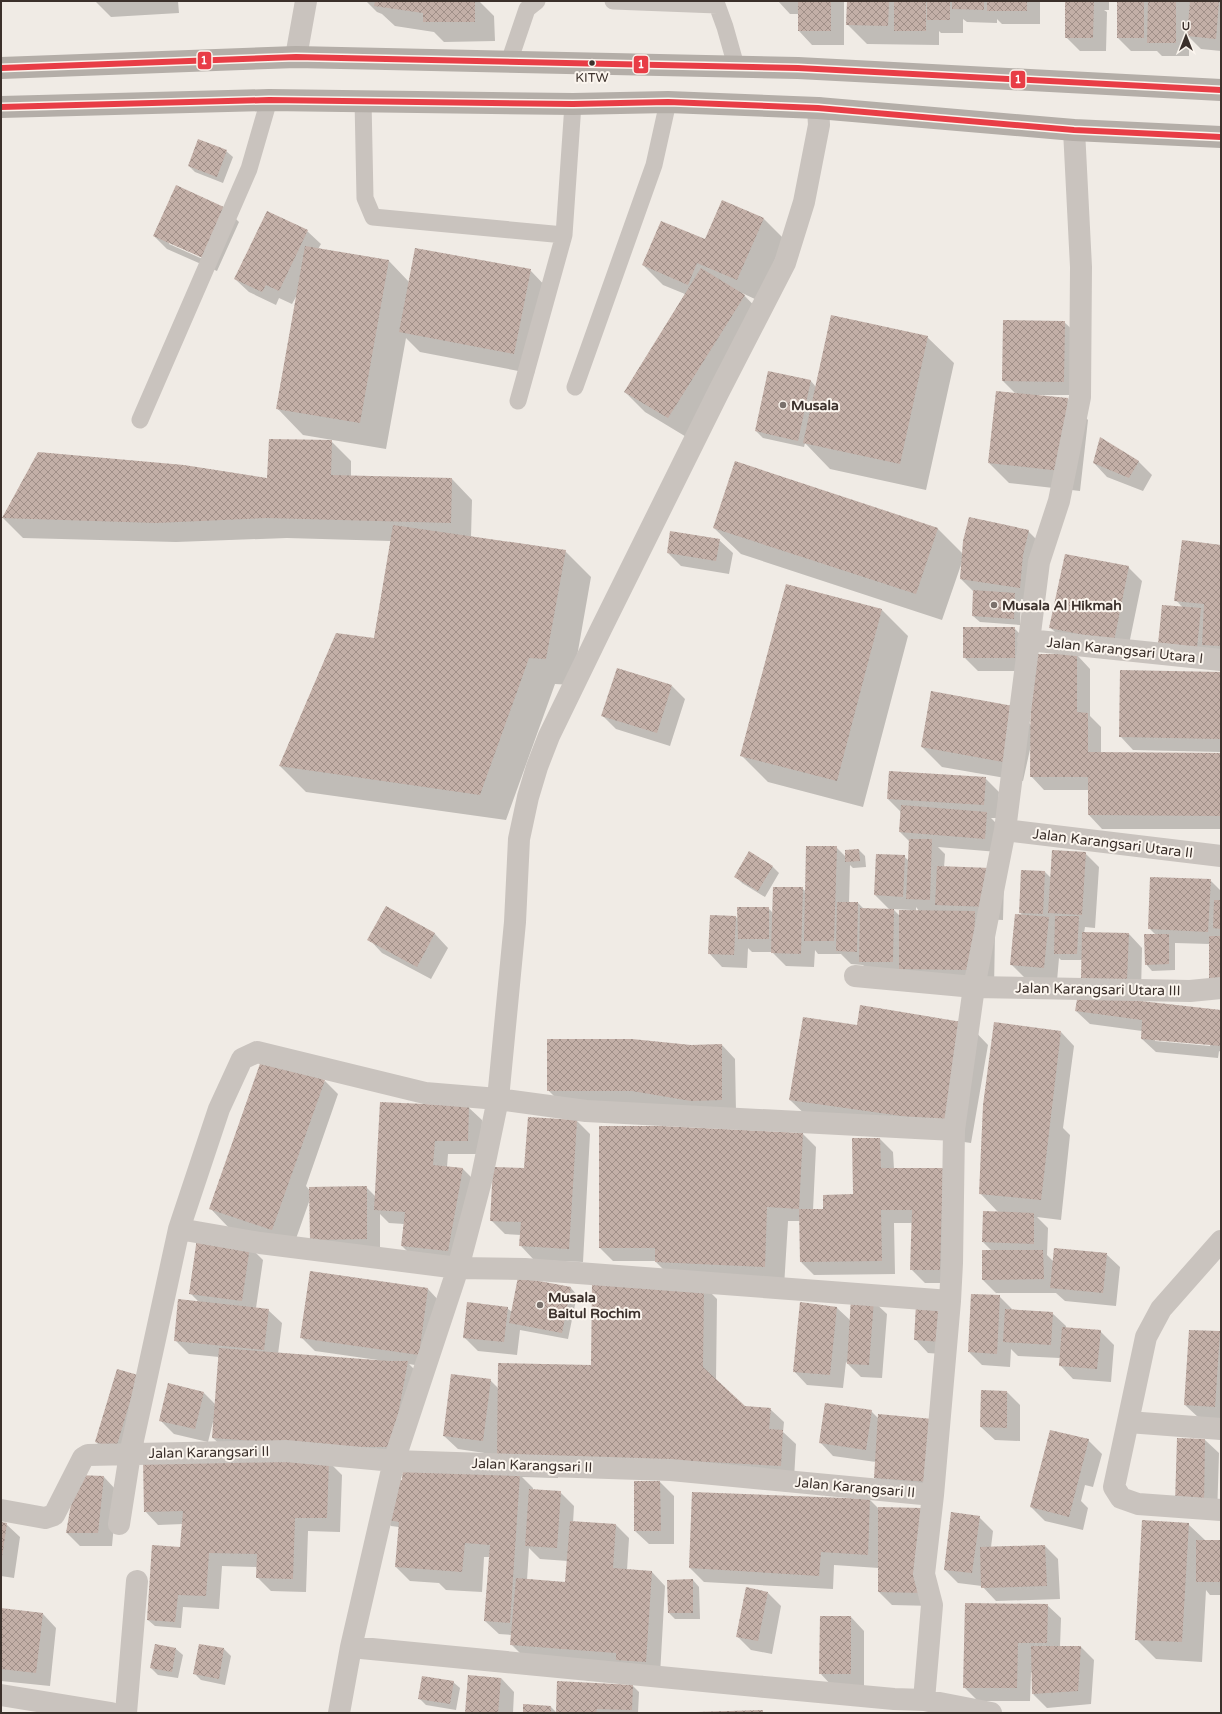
<svg xmlns="http://www.w3.org/2000/svg" width="1222" height="1714" font-family="'Varela Round',sans-serif">
  <style>
    .shadow { fill: #0003; fill-rule: evenodd }
    .building { fill: url(#building-cross-hatch) }
    .lines { fill: none; stroke-linecap: round; stroke-linejoin: round }
    .service { stroke: #c9c3be; stroke-width: 17 }
    .minor { stroke: #c9c3be; stroke-width: 22 }
    .trunk { stroke: #b4aea8; stroke-width: 22 }
    .bus-1-casing { stroke: #fbf5ee; stroke-width: 9 }
    .bus-1 { stroke: #e83d46; stroke-width: 6 }
    .bus-dot { fill: #3b302b; stroke: #fbf5ee; stroke-width: 1.5 }
    .poi-dot { fill: #7a716c; stroke: #fbf5ee; stroke-width: 1.5 }
    .labels { text-anchor: middle; stroke-width: 4; stroke-linejoin: round; paint-order: stroke }
    .bus-label { font-size: 13px; fill: #3b302b; stroke: #fbf5ee }
    .poi-label { font-size: 14px; font-weight: bold; fill: #3b302b; stroke: #fbf5ee; text-anchor: start }
    .street-label { font-size: 14px; fill: #3b302b; stroke: #fbf5ee }
    .line-badge { stroke: #fbf5ee; stroke-width: 1.5 }
    .badge-label { font-size: 11px; text-anchor: middle; font-weight: bold; fill: #fff }
  </style>
  <defs>
    <pattern id="building-cross-hatch" width="8" height="8" patternUnits="userSpaceOnUse"><rect width="8" height="8" fill="#c3afa7"/><path d="M0 0l8 8M0 8l8-8" fill="none" stroke="#a08f88"/></pattern>
  </defs>
  <rect width="100%" height="100%" fill="#f0ebe5"/>
  <path class="shadow" d="M95 1H178L179 13 111 17Z
    M366 1H479L494 16 495 41 444 42 434 32 395 26 382 14 377 12Z
    M778 1H844V45H812L799 31V14H790Z
    M848 1H1040V24H1002L997 19V23L967 22 963 19V33H941L939 31V45L867 44 847 24Z
    M1066 1H1109V10H1104L1107 12 1106 51H1080L1066 37Z
    M1118 1H1147L1149 3V1H1221V51L1201 49 1189 37V56H1162L1157 51H1131L1118 38Z
    M226 151 233 157 223 183 195 172 189 166Z
    M226 209 239 222 217 271 167 249 154 236ZM169 242 208 259 207 261 169 244Z
    M764 219 784 239 757 300 742 293 764 316 688 438 645 412 625 392 685 294 663 285 643 265Z
    M307 231 321 244 318 249 389 261 409 282 530 270 550 291 534 374 420 352 406 338 386 449 303 435 277 408 297 295 292 304 279 298 276 305 249 292 235 279Z
    M1004 321 1064 322 1078 335 1077 395H1039V396L1068 399 1088 420 1080 491 1009 483 989 463 1016 394 1003 381Z
    M927 337 954 363 926 490 830 469 805 443 804 447 763 438 756 431 810 380 816 387Z
    M331 441 351 461V477L452 479 472 500 471 537 565 551 591 577 572 685 555 684 506 820 306 792 280 766 337 634 374 639 391 541 287 538 176 542 23 538 3 518 268 480Z
    M1138 461 1152 475 1143 491 1107 477 1094 463Z
    M714 528 938 529 963 554 1028 531 1042 545 1033 601 1021 599 1020 625 980 622 973 616 974 592 961 579 962 562 942 620 741 554Z
    M719 540 733 553 729 574 681 566 668 553Z
    M1221 546V659L1173 657 1183 608 1176 600Z
    M1128 567 1142 581 1127 654 1064 641 1051 628Z
    M787 585 882 610 908 636 863 807 768 782 742 756Z
    M1014 628 1028 642V671H978L964 657Z
    M1077 655 1090 669V716L1101 727V753L1221 754V829H1102L1089 815V790H1044L1031 776V745L1023 781 942 767 922 747 1013 707 1031 725Z
    M1221 673V752L1133 750 1120 736Z
    M672 686 685 699 670 746 616 729 603 716Z
    M985 778 999 792 997 818H991L1000 827 998 852 938 847 945 854 944 868 1004 882 1003 920 982 919 995 932 994 989 874 975 863 965 851 964 841 954H818L815 950 814 967 786 966 772 952H752L748 948 747 968 722 967 709 953 736 917 738 919 768 908 773 913 802 888 806 892 836 847 846 857 859 850 865 856 866 867 853 868 850 865 849 903H858L864 909H889L875 895 904 856 909 861V841L900 832 901 812 888 799ZM916 907 920 912H916ZM893 909 912 910V912L900 916Z
    M749 853 773 867 779 873 765 897 742 883 735 876Z
    M1085 853 1099 867 1095 928 1085 927 1084 933 1129 934 1142 948 1141 993 1083 960H1061L1059 958 1057 981 1025 978 1011 964 1023 916 1020 912 1045 872 1051 878Z
    M1210 880 1221 891V989L1210 944 1175 943V970L1152 971 1146 964 1156 935 1149 928Z
    M386 907 435 934 448 948 431 979 382 953 369 939Z
    M1076 1011H1221V1052L1219 1051 1218 1058 1156 1052 1142 1039V1031L1090 1024ZM1155 1039 1210 1044V1046L1155 1041Z
    M968 1024 988 1045 971 1143 811 1120 790 1100 858 1027Z
    M1061 1032 1074 1046 1063 1128 1070 1135 1061 1220 1037 1217 1048 1228 1047 1255 1054 1262 1106 1254 1120 1267 1116 1306 1065 1301 1056 1293H996L983 1280 992 1251 983 1242 999 1213 980 1193Z
    M722 1045 735 1059 736 1113 562 1104 548 1090 691 1046Z
    M325 1081 338 1094 306 1186 310 1191 366 1187 376 1197 468 1107 482 1120 481 1154H448L447 1167 463 1169 476 1182 462 1264 416 1260 402 1246 404 1224 389 1223 380 1214V1252L324 1253 310 1199 292 1250 230 1229 210 1208Z
    M577 1121 590 1134 583 1262 534 1260 521 1246V1235L505 1234 491 1220 525 1169Z
    M803 1134 816 1147 813 1210H824L854 1195 880 1139 893 1152 894 1169H943L953 1283H925L911 1269 913 1223H894L895 1274 814 1275 801 1262 800 1221H788L784 1287 676 1282 655 1261H613L600 1248Z
    M249 1246 263 1260 256 1308 268 1310 282 1323 278 1354 378 1362V1360L315 1351 301 1337 311 1272 428 1289 441 1303 432 1368 409 1364 421 1376 405 1460 227 1451 213 1438V1422L208 1442 174 1434 160 1420 204 1393 216 1405 219 1357 189 1354 175 1340 199 1302 190 1293Z
    M519 1278 571 1288 577 1295 568 1339 520 1330 517 1355 478 1351 464 1337 507 1308 512 1312Z
    M704 1286 717 1299 716 1380 744 1407 770 1409 784 1422 783 1432 796 1444 794 1479 558 1472V1478L522 1477 533 1488V1490L560 1492 574 1506 573 1523 616 1525 629 1538 627 1570 652 1572 665 1586 660 1675 525 1658 511 1644 512 1635 499 1634 485 1621 490 1557H484L482 1592 446 1590 439 1583 410 1581 396 1567 399 1527 391 1526 384 1519 403 1481 498 1455 458 1449 444 1436 490 1380 499 1389 592 1366ZM529 1548 540 1559 568 1561 566 1583 527 1580Z
    M999 1296 1013 1310 1052 1313 1066 1326V1328L1100 1331 1114 1345 1111 1382 1073 1379 1060 1365V1358L1018 1356 1011 1349 1010 1367 982 1365 969 1352Z
    M873 1301 887 1314 882 1378 861 1377 846 1362 843 1388 807 1385 794 1371 837 1308 851 1321Z
    M917 1305 955 1355 928 1353 915 1339Z
    M1219 1332 1221 1334V1420L1199 1418 1185 1405Z
    M138 1376 129 1461 109 1455 96 1442Z
    M1007 1392 1020 1405V1441L995 1440 981 1427Z
    M871 1411 878 1418 942 1495 889 1491 875 1478 876 1462 833 1456 820 1442Z
    M1088 1440 1102 1454 1093 1487 1085 1485 1081 1501 1088 1508 1083 1530 1045 1521 1031 1507Z
    M1178 1440H1205L1219 1453 1217 1517 1190 1516Z
    M328 1461 342 1475 340 1532 308 1531 306 1592 271 1591 257 1577 258 1567 222 1566 219 1609 183 1607 181 1628 155 1626 148 1620 181 1548 183 1524 158 1525 145 1511Z
    M77 1476 104 1477 117 1491 112 1546H80L67 1533Z
    M635 1482H660L674 1496V1544H649L635 1531Z
    M870 1500 878 1508 934 1606 892 1605 879 1592V1568L834 1565 833 1589 704 1582 690 1568Z
    M979 1517 993 1531 991 1547 1045 1546 1058 1559 1060 1599 996 1601 982 1586 958 1583 945 1570Z
    M1 1523 6 1524 20 1537 14 1578 1 1576Z
    M1188 1524 1206 1541H1221V1595H1210L1206 1590 1202 1662 1156 1659 1136 1639Z
    M693 1580 699 1587 700 1619H675L669 1613Z
    M768 1593 781 1606 772 1654 751 1650 737 1636Z
    M1047 1605 1061 1618 1060 1647H1081L1094 1660 1091 1704 1047 1708 1033 1694V1672H1031L1030 1701H978L964 1687Z
    M1 1610 43 1614 56 1628 50 1686 1 1681Z
    M851 1617 864 1631V1687H833L820 1673Z
    M156 1645 176 1649 183 1655 178 1678 158 1675 151 1668Z
    M200 1645 224 1649 231 1656 225 1685 201 1680 195 1674Z
    M501 1678 514 1692 513 1713H466Z
    M453 1682 460 1688 456 1710 426 1705 419 1698Z
    M633 1686 639 1692 638 1713H524V1705L551 1707 557 1713Z"/>
  <path class="building" d="M375 1H475V22H423V13L374 6Z
    M798 1H831V31H798Z
    M847 1H889L888 26 846 25Z
    M894 1H926V31H894Z
    M927 1H950V20H927Z
    M952 1H984V10L952 9Z
    M987 1H1027V11H987Z
    M1065 1H1094L1093 38H1065Z
    M1117 1H1144V38H1117Z
    M1148 1H1176V43H1147Z
    M1190 1H1219L1216 39 1187 36Z
    M198 139 227 150 217 177 188 166Z
    M176 185 226 208 203 258 153 236Z
    M722 200 764 218 737 280 697 263 688 285 642 265 661 221 705 239Z
    M267 211 308 230 279 291 266 285 262 292 234 279Z
    M305 246 389 260 360 423 276 409Z
    M415 248 531 269 514 354 399 332Z
    M701 268 745 295 668 418 624 392Z
    M831 315 928 336 900 464 803 443Z
    M1003 320 1065 321 1064 382 1002 381Z
    M768 371 811 380 798 441 755 431Z
    M996 391 1068 398 1061 471 988 463Z
    M1100 437 1139 461 1129 478 1093 463Z
    M269 439 332 440 331 475 452 478 451 523 267 518 156 523 2 518 38 452 184 465 267 478Z
    M735 461 938 528 916 594 713 528Z
    M969 517 1029 530 1023 555 1020 588 960 579 963 541Z
    M393 525 566 550 546 659 529 658 480 795 279 766 336 633 374 638Z
    M670 531 720 539 716 561 667 553Z
    M1182 540 1221 545V646L1202 645 1204 604 1174 601Z
    M1065 554 1129 566 1114 641 1049 628Z
    M786 584 882 609 837 781 740 756Z
    M973 590 1015 593 1014 619 972 616Z
    M1162 605 1201 608 1197 648 1158 644Z
    M963 627H1015V658H963Z
    M1031 654H1077V712L1088 713V752L1221 753V816L1088 815V777H1030Z
    M617 668 672 685 657 733 601 716Z
    M1120 670 1221 672V739L1119 737Z
    M931 691 1013 706 1003 762 921 747Z
    M889 771 986 777 984 805 887 799Z
    M901 805 987 812 985 839 899 832Z
    M909 839H932L930 900 906 899Z
    M806 846H837L834 941H804Z
    M859 849 860 861 845 862V850Z
    M1052 850 1086 852 1082 915 1048 913Z
    M749 851 773 866 758 891 734 877Z
    M876 854 905 855 903 897 874 895Z
    M937 866 991 868 989 907 935 905Z
    M1021 870 1045 871 1043 914 1019 913Z
    M1150 877 1211 879 1208 932 1148 929Z
    M773 887H803L801 954 771 953Z
    M1214 900H1221V929L1213 928Z
    M837 902H858L857 952 836 951Z
    M386 906 435 933 417 967 367 940Z
    M737 907H769V939H738Z
    M860 908 894 909 893 962H859Z
    M899 910 975 911 974 970 899 969Z
    M1015 914 1049 917 1044 968 1010 965Z
    M710 915 736 916 734 955 708 954Z
    M1055 916H1079L1077 954H1054Z
    M1082 932 1129 933 1127 980 1081 979Z
    M1144 934H1169V964L1145 965Z
    M1209 936H1221V978H1209Z
    M1078 994 1221 1010V1046L1141 1039 1142 1020 1075 1011Z
    M860 1005 968 1023 951 1123 789 1100 803 1017 857 1025Z
    M994 1022 1061 1031 1041 1200 979 1194 983 1105Z
    M547 1039H632L691 1045 722 1044V1100L691 1101 632 1091H547Z
    M262 1058 325 1080 272 1230 209 1209Z
    M380 1102 469 1106 468 1141H435L433 1165 463 1168 448 1251 401 1246 405 1212 374 1210Z
    M528 1117 577 1120 569 1249 519 1246 521 1222 490 1221 493 1167 524 1168Z
    M599 1126H661L803 1133 799 1209 767 1207 765 1267 655 1262V1248H599Z
    M852 1138H880L881 1168H943L940 1270H910L912 1210H881L882 1261 800 1262 799 1209H823V1195L853 1194Z
    M367 1186V1239L310 1240 309 1187Z
    M983 1211 1034 1213V1244L982 1242Z
    M197 1238 250 1246 242 1301 189 1294Z
    M1054 1248 1107 1253 1103 1293 1050 1288Z
    M982 1250H1043L1044 1279 982 1280Z
    M310 1271 428 1288 419 1355 300 1338Z
    M518 1277 571 1287 562 1333 509 1323Z
    M592 1283 704 1285 703 1367 745 1406 771 1408 769 1429 783 1430 781 1466 670 1460 497 1457 498 1363 591 1365Z
    M971 1294 1000 1295 997 1354 968 1352Z
    M851 1298 874 1300 869 1365 847 1364Z
    M178 1299 269 1309 264 1350 174 1341Z
    M467 1302 508 1307 504 1342 463 1338Z
    M800 1302 837 1307 830 1375 793 1372Z
    M916 1304 944 1306 942 1342 914 1340Z
    M1005 1309 1053 1312 1051 1345 1003 1342Z
    M1062 1327 1101 1330 1097 1369 1059 1366Z
    M1189 1330 1220 1331 1215 1407 1184 1405Z
    M219 1348 389 1361H408L392 1447H347L212 1438Z
    M117 1369 138 1375 116 1448 95 1442Z
    M451 1374 491 1379 483 1441 443 1436Z
    M168 1383 204 1392 195 1429 159 1421Z
    M981 1390 1007 1391V1428L980 1427Z
    M825 1403 872 1410 866 1450 819 1443Z
    M878 1414 933 1419 929 1482 874 1478Z
    M1050 1430 1089 1439 1069 1517 1030 1507Z
    M1177 1438 1205 1439 1204 1504 1175 1503Z
    M143 1458 329 1460 327 1518H295L293 1579 256 1578 257 1554 209 1553 206 1596 178 1595 175 1622 147 1620 152 1545 180 1547 183 1511 144 1512Z
    M403 1466 520 1474 510 1623 484 1621 490 1545 465 1543 462 1572 395 1567 399 1522 383 1519 391 1479 402 1480Z
    M76 1475 104 1476 98 1533H66Z
    M634 1481H660L661 1531H634Z
    M529 1489 561 1491 557 1548 525 1546Z
    M692 1492 870 1499 868 1555 821 1552 819 1576 689 1568Z
    M878 1507 922 1508 921 1593 878 1592Z
    M951 1512 980 1516 972 1573 944 1570Z
    M1142 1520 1189 1523 1182 1642 1135 1640Z
    M570 1521 616 1524 613 1568 652 1571 646 1662 616 1660V1653L510 1645 516 1578 565 1582Z
    M1 1522 7 1523 2 1557H1Z
    M1196 1540H1221V1582H1196Z
    M1045 1545 1047 1586 981 1588 980 1547Z
    M693 1579V1613H668L667 1580Z
    M746 1587 768 1592 758 1641 736 1637Z
    M965 1603 1048 1604 1047 1643H1018L1017 1688H963Z
    M1 1608 43 1613 36 1673 1 1669Z
    M820 1616H851V1674H819Z
    M155 1644 176 1648 172 1672 150 1668Z
    M199 1644 224 1648 219 1679 193 1674Z
    M1031 1646H1081L1078 1691 1032 1694Z
    M468 1675 501 1678 498 1713H465Z
    M422 1676 454 1681 450 1704 418 1699Z
    M557 1681 633 1685 632 1710 597 1709 596 1713H556Z
    M523 1704 551 1706V1713H523Z
    M763 1710V1713H696V1712Z"/>
  <g class="lines">
    <path class="service" d="M613 1 717 5 725 27 736 66
      M509 62 527 9 537 1
      M363 100 365 198 373 217 564 235
      M575 387 654 165 668 102
      M518 401 564 235 573 104
      M140 420 249 169 269 100"/>
    <path class="minor" d="M296 57 306 1
      M1028 640 1221 660
      M1005 830 1221 856
      M855 976 974 987 1190 991 1221 988
      M179 1229 260 1243 458 1268 525 1269 950 1301
      M1221 1241 1161 1309 1146 1337 1114 1487 1121 1498 1138 1504 1221 1510
      M1128 1422 1221 1429
      M1 1510 45 1518 54 1515 83 1458 88 1455 286 1451 394 1461 671 1470 933 1495
      M119 1524 130 1454 179 1229 219 1109 242 1059 257 1052 425 1093 498 1099 586 1111 954 1130
      M351 1647 394 1461 458 1268 481 1181 498 1099 515 922 519 839 528 797 537 767 549 736 601 629 718 393 785 263 804 202 819 125 818 108
      M1 1695 111 1713
      M924 1700 991 1713
      M126 1713 137 1581
      M339 1713 351 1647C532 1666 713 1682 894 1699L924 1700 932 1605 924 1574 933 1495 950 1301 952 1263 954 1130 974 987 1005 830 1039 562 1059 501 1080 397 1081 267 1074 130"/>
    <path class="trunk" d="M1 68 296 57 798 68 1221 90
      M1 107 269 100 573 104 668 102 818 108 1074 130 1221 137"/>
    <defs>
      <path id="bus-1" d="M1 68 296 57 798 68 1221 90
        M1 107 269 100 573 104 668 102 818 108 1074 130 1221 137"/>
    </defs>
    <use href="#bus-1" class="bus-1-casing"/>
    <use href="#bus-1" class="bus-1"/>
  </g>
  <circle class="bus-dot" cx="592" cy="63" r="3.5"/>
  <g class="poi-dot">
    <circle cx="783" cy="405" r="4"/>
    <circle cx="994" cy="605" r="4"/>
    <circle cx="540" cy="1305" r="4"/>
  </g>
  <g class="labels">
    <g class="bus-label">
      <text x="592" y="82">KITW</text>
    </g>
    <g class="poi-label">
      <text x="791" y="410">Musala</text>
      <text x="1002" y="610">Musala Al Hikmah</text>
      <text x="548" y="1302">Musala<tspan x="548" dy="16">Baitul Rochim</tspan></text>
    </g>
    <g class="street-label">
      <text transform="translate(1125 650) rotate(6)" y="5">Jalan Karangsari Utara I</text>
      <text transform="translate(1113 843) rotate(7)" y="5">Jalan Karangsari Utara II</text>
      <text transform="translate(1098 989) rotate(1)" y="5">Jalan Karangsari Utara III</text>
      <text transform="translate(209 1452) rotate(-1)" y="5">Jalan Karangsari II</text>
      <text transform="translate(532 1465) rotate(2)" y="5">Jalan Karangsari II</text>
      <text transform="translate(855 1487) rotate(5)" y="5">Jalan Karangsari II</text>
    </g>
  </g>
  <g class="line-badge">
    <rect x="197" y="51" width="15" height="19" rx="4" fill="#e83d46"/>
    <rect x="633" y="55" width="16" height="19" rx="4" fill="#e83d46"/>
    <rect x="1010" y="70" width="16" height="19" rx="4" fill="#e83d46"/>
  </g>
  <g class="badge-label">
    <text x="204" y="64">1</text>
    <text x="641" y="68">1</text>
    <text x="1018" y="83">1</text>
  </g>
  <rect width="1222" height="1714" fill="none" stroke="#3b302b" stroke-width="4"/>
  <g transform="translate(1186 36)" stroke="#fbf5ee" stroke-width="3" paint-order="stroke">
  <path d="M0-3L7 15L0 10L-7 15Z" fill="#3b302b"/>
  <text y="-6" font-size="11" font-weight="bold" text-anchor="middle" fill="#3b302b">U</text>
  </g>
</svg>
